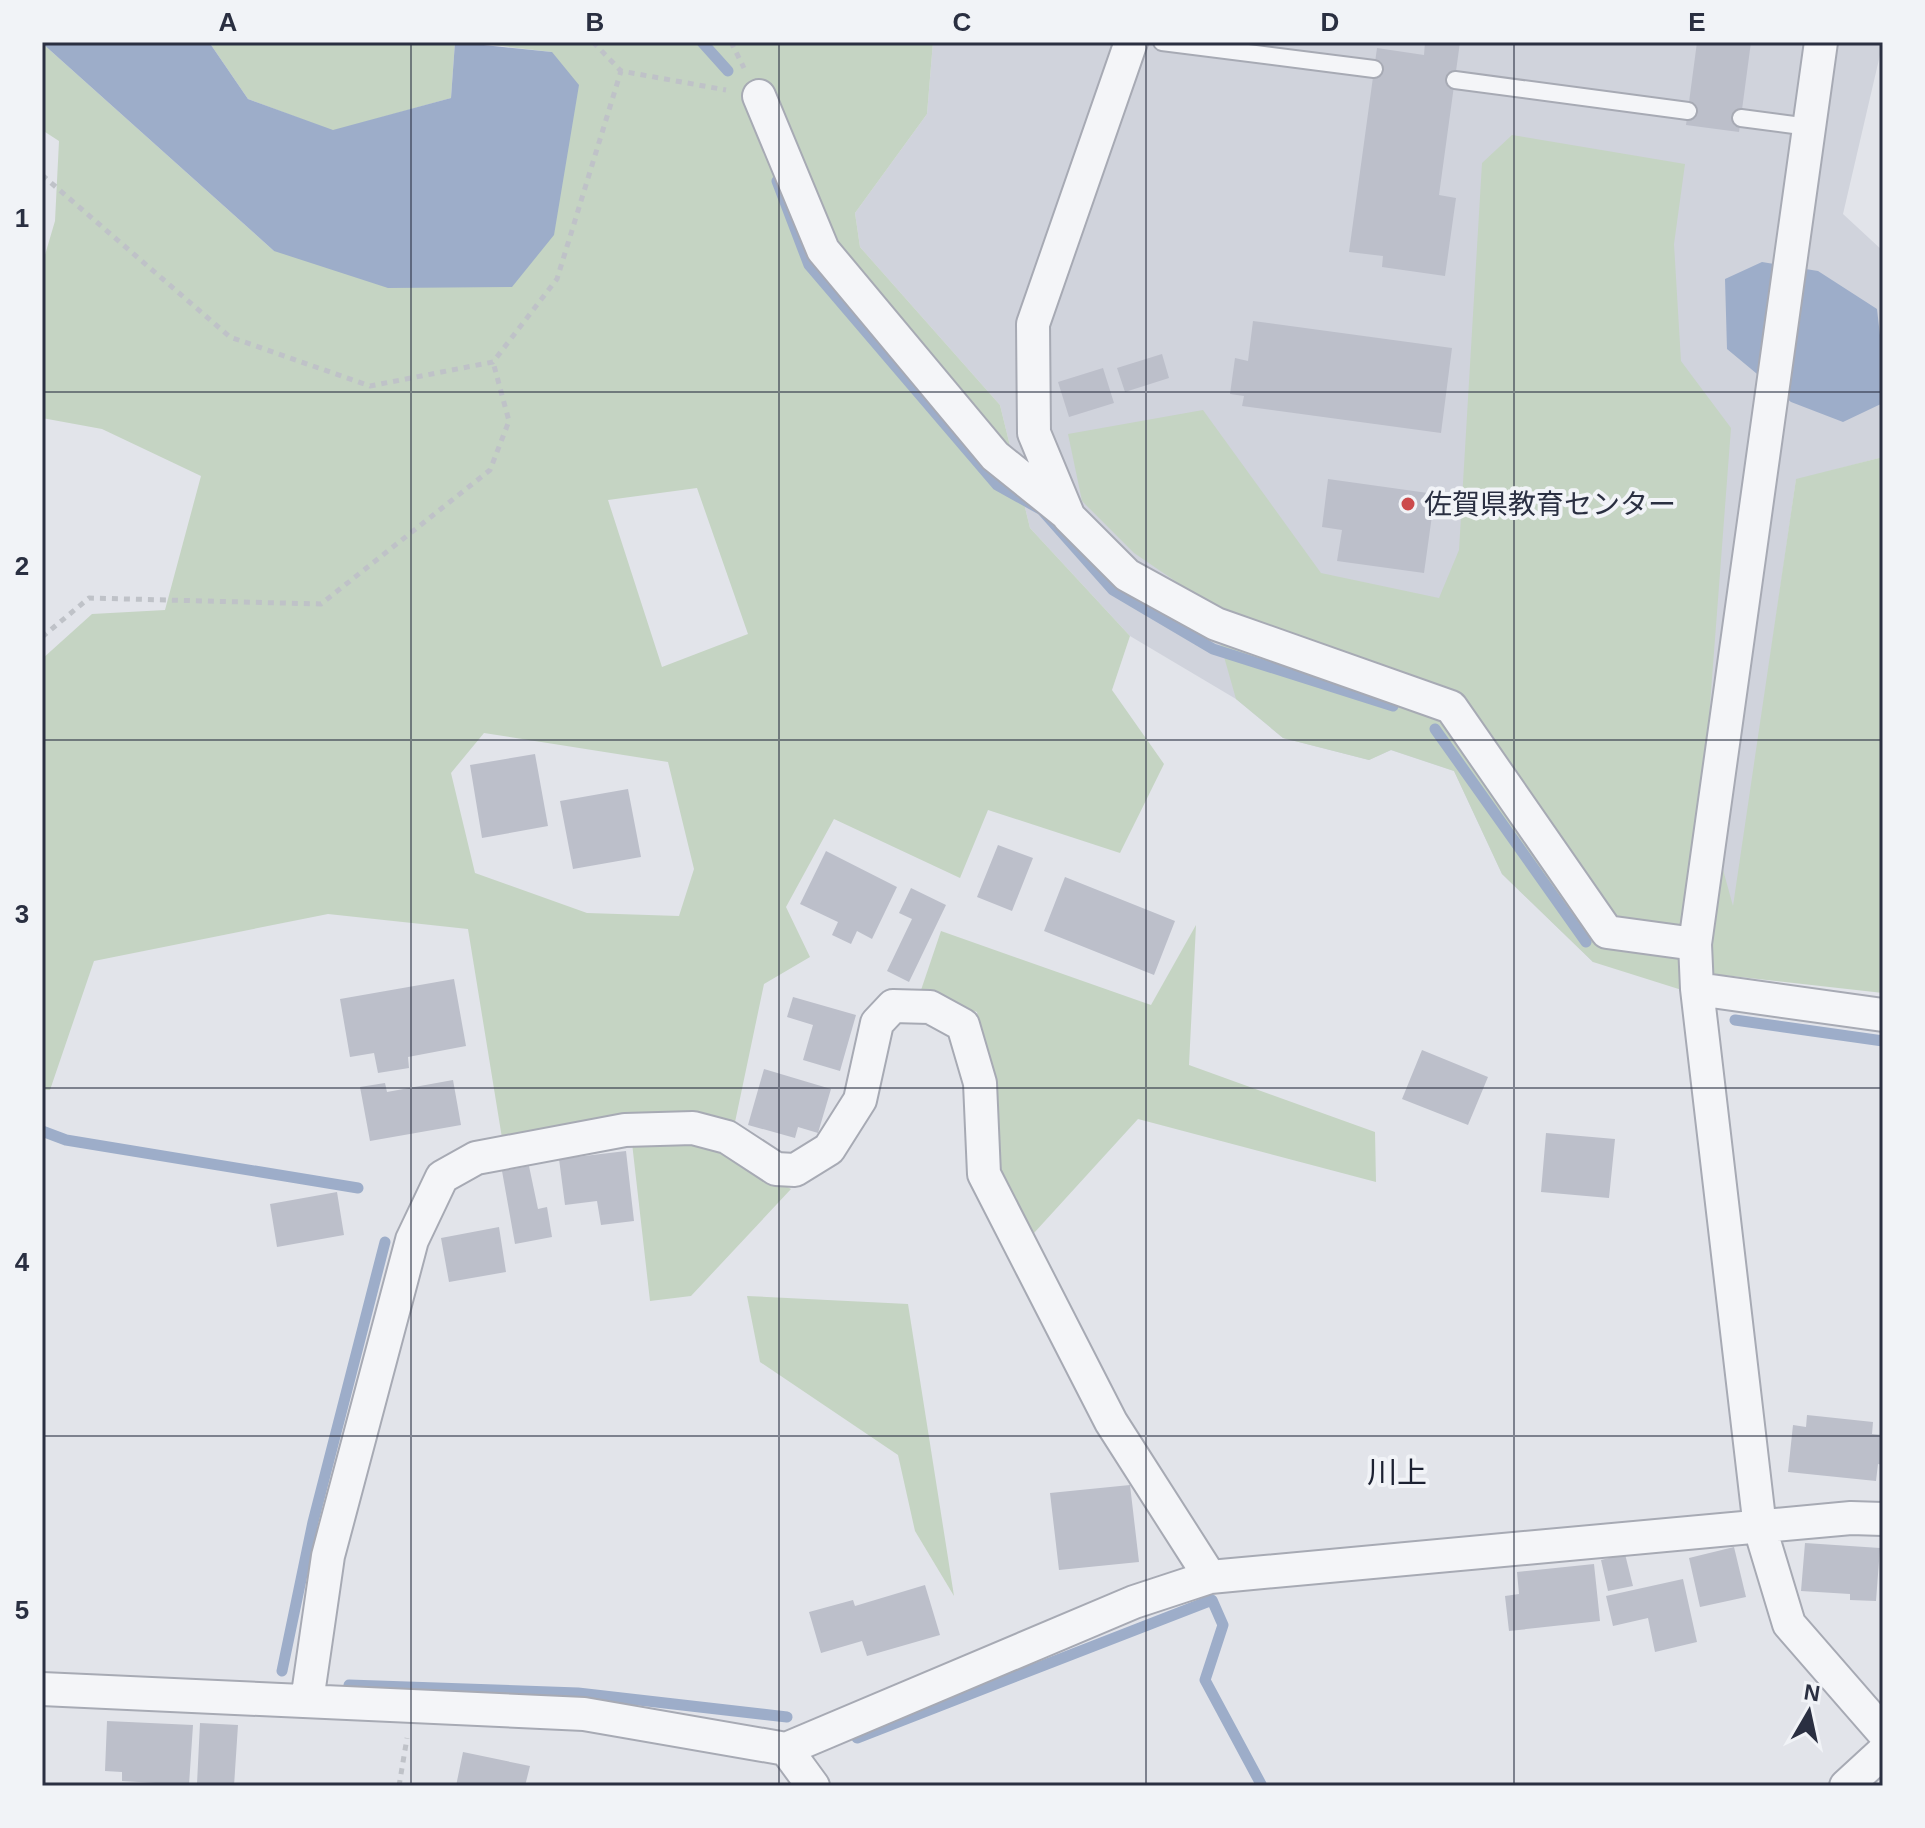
<svg xmlns="http://www.w3.org/2000/svg" width="1925" height="1828" font-family="Helvetica,'Noto Sans JP',sans-serif">
  <style>
    .built { fill: #d0d3dc }
    .green { fill: #c5d4c3; fill-rule: evenodd }
    .water { fill: #9dadc9 }
    .lines { fill: none; stroke-linecap: round; stroke-linejoin: round }
    .stream { stroke: #9dadc9; stroke-width: 11 }
    .building { fill: #bcbfca }
    .lane-casing { stroke: #a7aab4; stroke-width: 20 }
    .street-casing { stroke: #a7aab4; stroke-width: 36 }
    .path { stroke: #bfc2c8; stroke-width: 5; stroke-dasharray: 6 6; stroke-linecap: butt }
    .lane { stroke: #f4f5f8; stroke-width: 16 }
    .street { stroke: #f4f5f8; stroke-width: 32 }
    .grid { fill: none; stroke: #2a2f41; stroke-width: 2; stroke-opacity: 0.55 }
    .poi-dot { fill: #cc4a4c; stroke: #f1f3f7; stroke-width: 3 }
    .labels { text-anchor: middle; stroke-width: 8; stroke-linejoin: round; paint-order: stroke }
    .poi-label { font-size: 28px; fill: #2a2f41; stroke: #f1f3f7; text-anchor: start }
    .neighbourhood-label { font-size: 30px; fill: #1c2132; stroke: #f1f3f7 }
    .neatline { fill: none; stroke: #2a2f41; stroke-width: 3 }
    .grid-label { font-size: 26px; text-anchor: middle; font-weight: bold; fill: #2a2f41 }
  </style>
  <rect width="100%" height="100%" fill="#e2e4ea"/>
  <path class="built" d="M933 42H1883L1843 214 1883 251V457L1796 480 1734 908 1593 962 1502 874 1454 771 1391 750 1369 760 1283 738 1236 699 1130 636 1030 528 1000 405 860 247 855 213 927 114Z"/>
  <path class="green" d="M209 42H455L451 98 333 131 248 99Z
    M466 42H933L927 114 855 213 860 247 1000 405 1030 528 1130 636 1112 690 1164 764 1120 853 988 810 960 878 834 819 786 907 810 957 764 984 734 1127 502 1138 468 929 328 914 94 961 50 1090H42V659L92 614 165 610 201 476 102 429 42 418V265L55 221 59 141 42 130V43L274 251 552 52ZM697 488 748 634 662 667 608 500ZM484 733 668 762 694 869 679 916 587 913 475 873 451 773Z
    M1512 135 1685 164 1674 244 1681 361 1731 428 1703 797 1733 906 1796 479 1883 457V993L1723 975 1685 991 1593 962 1502 874 1454 771 1391 750 1369 760 1283 738 1236 699 1209 604 1134 553 1082 501 1068 434 1203 410 1321 573 1439 598 1459 550 1482 163Z
    M1196 925 1189 1065 1375 1132 1376 1182 1138 1119 1034 1233 993 1160 977 1012 920 993 941 931 1151 1005Z
    M632 1143H707L791 1189 691 1296 650 1301Z
    M747 1296 908 1304 954 1596 915 1531 898 1455 760 1362Z"/>
  <path class="water" d="M209 42 248 99 333 130 451 98 455 42 552 52 579 85 554 235 512 287 388 288 274 251 42 43Z
    M1762 262 1818 271 1877 309 1883 362V403L1843 422 1791 402 1727 349 1725 279Z"/>
  <g class="lines">
    <path class="stream" d="M702 42 728 71
      M777 181 809 265 997 485 1042 510 1113 590 1213 649 1393 706
      M1435 729 1586 942
      M1735 1020 1883 1041
      M42 1131 66 1140 358 1188
      M282 1671 313 1522 385 1242
      M349 1685 578 1693 787 1717
      M857 1738 1212 1600 1223 1625 1205 1680 1262 1786"/>
  </g>
  <path class="building" d="M1425 42H1460L1439 195 1456 198 1445 276 1382 267 1383 256 1349 252 1377 48 1424 55Z
    M1697 42H1751L1739 132 1686 125Z
    M1253 321 1452 348 1441 433 1242 406 1244 396 1230 394 1235 358 1248 361Z
    M1162 354 1169 378 1125 392 1117 368Z
    M1103 368 1114 403 1069 417 1058 382Z
    M1328 479 1435 494 1424 573 1337 561 1342 530 1322 527Z
    M535 754 548 826 482 838 470 765Z
    M628 789 641 857 573 869 560 801Z
    M998 845 1033 858 1012 911 977 897Z
    M826 851 897 887 872 939 857 931 851 944 832 935 838 922 800 904Z
    M1065 877 1175 921 1154 975 1044 931Z
    M911 888 946 905 909 982 887 971 912 919 899 913Z
    M454 979 466 1046 408 1057 409 1068 378 1073 374 1053 350 1057 340 999Z
    M793 997 856 1015 840 1071 803 1060 813 1025 787 1017Z
    M1422 1050 1488 1077 1468 1125 1402 1099Z
    M764 1069 831 1089 818 1133 798 1127 795 1138 748 1125Z
    M453 1080 461 1125 370 1141 360 1087 385 1083 387 1092Z
    M1546 1133 1615 1139 1609 1198 1541 1192Z
    M626 1151 634 1221 601 1225 597 1201 565 1205 559 1159Z
    M529 1166 538 1209 547 1207 552 1237 515 1244 502 1171Z
    M337 1192 344 1235 277 1247 270 1204Z
    M499 1227 506 1272 449 1282 441 1238Z
    M1807 1415 1873 1422 1872 1434 1883 1435V1465L1878 1464 1876 1481 1788 1472 1793 1425 1806 1427Z
    M1130 1485 1139 1562 1059 1570 1050 1493Z
    M1805 1543 1880 1548 1876 1601 1850 1600V1594L1801 1591Z
    M1734 1547 1746 1597 1700 1607 1689 1558Z
    M1625 1554 1633 1586 1608 1591 1601 1560Z
    M1594 1564 1600 1621 1509 1631 1505 1596 1519 1594 1517 1572Z
    M1683 1579 1697 1642 1655 1652 1648 1618 1613 1626 1606 1596Z
    M925 1585 940 1635 867 1656 862 1641 821 1653 809 1612 853 1600 855 1606Z
    M107 1721 193 1725 189 1785 122 1781V1772L105 1771Z
    M200 1723 238 1725 234 1786 197 1784Z
    M463 1752 530 1766 525 1786H456Z"/>
  <g class="lines">
    <defs>
      <path id="lane" d="M1162 42 1374 69
        M1455 80 1688 111
        M1741 118 1809 127"/>
      <path id="street" d="M1131 42 1033 324 1034 433 1069 517 1127 575 1216 624 1451 707 1607 932 1695 944 1821 42
        M759 96 823 250 995 456 1067 514
        M1695 944 1697 989 1760 1528 1789 1624 1883 1732
        M1697 989 1883 1015
        M42 1689 584 1714 786 1749 1134 1602 1210 1577 1851 1518 1883 1519
        M307 1701 328 1556 412 1240 442 1177 476 1158 625 1130 693 1128 727 1137 776 1169 795 1170 829 1149 860 1100 877 1023 893 1006 930 1007 963 1025 980 1083 984 1174 1111 1422 1210 1577
        M786 1749 813 1786
        M1846 1786 1883 1752"/>
    </defs>
    <use href="#lane" class="lane-casing"/>
    <use href="#street" class="street-casing"/>
    <path class="path" d="M593 42 621 71
      M731 42 744 68
      M42 175 230 337 370 386 493 362 557 279 621 71 726 90
      M42 637 89 598 321 604 490 470 509 421 493 362
      M399 1786 407 1738"/>
    <use href="#lane" class="lane"/>
    <use href="#street" class="street"/>
  </g>
  <path class="grid" d="M411 42V1786M779 42V1786M1146 42V1786M1514 42V1786M42 392H1883M42 740H1883M42 1088H1883M42 1436H1883"/>
  <circle class="poi-dot" cx="1408" cy="504" r="8"/>
  <g class="labels">
    <g class="poi-label">
      <text x="1424" y="514">佐賀県教育センター</text>
    </g>
    <g class="neighbourhood-label">
      <text x="1397" y="1483">川上</text>
    </g>
  </g>
  <rect width="1925" height="1828" fill="none" stroke="#f1f3f7" stroke-width="88"/>
  <g transform="translate(1809 1712) rotate(9)" stroke="#f1f3f7" stroke-width="6" paint-order="stroke">
  <path d="M0-6L14 30L0 20L-14 30Z" fill="#2a2f41"/>
  <text y="-12" font-size="22" font-weight="bold" text-anchor="middle" fill="#2a2f41">N</text>
  </g>
  <rect x="44" y="44" width="1837" height="1740" class="neatline"/>
  <g class="grid-label">
    <text x="228" y="31">A</text>
    <text x="595" y="31">B</text>
    <text x="962" y="31">C</text>
    <text x="1330" y="31">D</text>
    <text x="1697" y="31">E</text>
    <text x="22" y="227">1</text>
    <text x="22" y="575">2</text>
    <text x="22" y="923">3</text>
    <text x="22" y="1271">4</text>
    <text x="22" y="1619">5</text>
  </g>
</svg>
